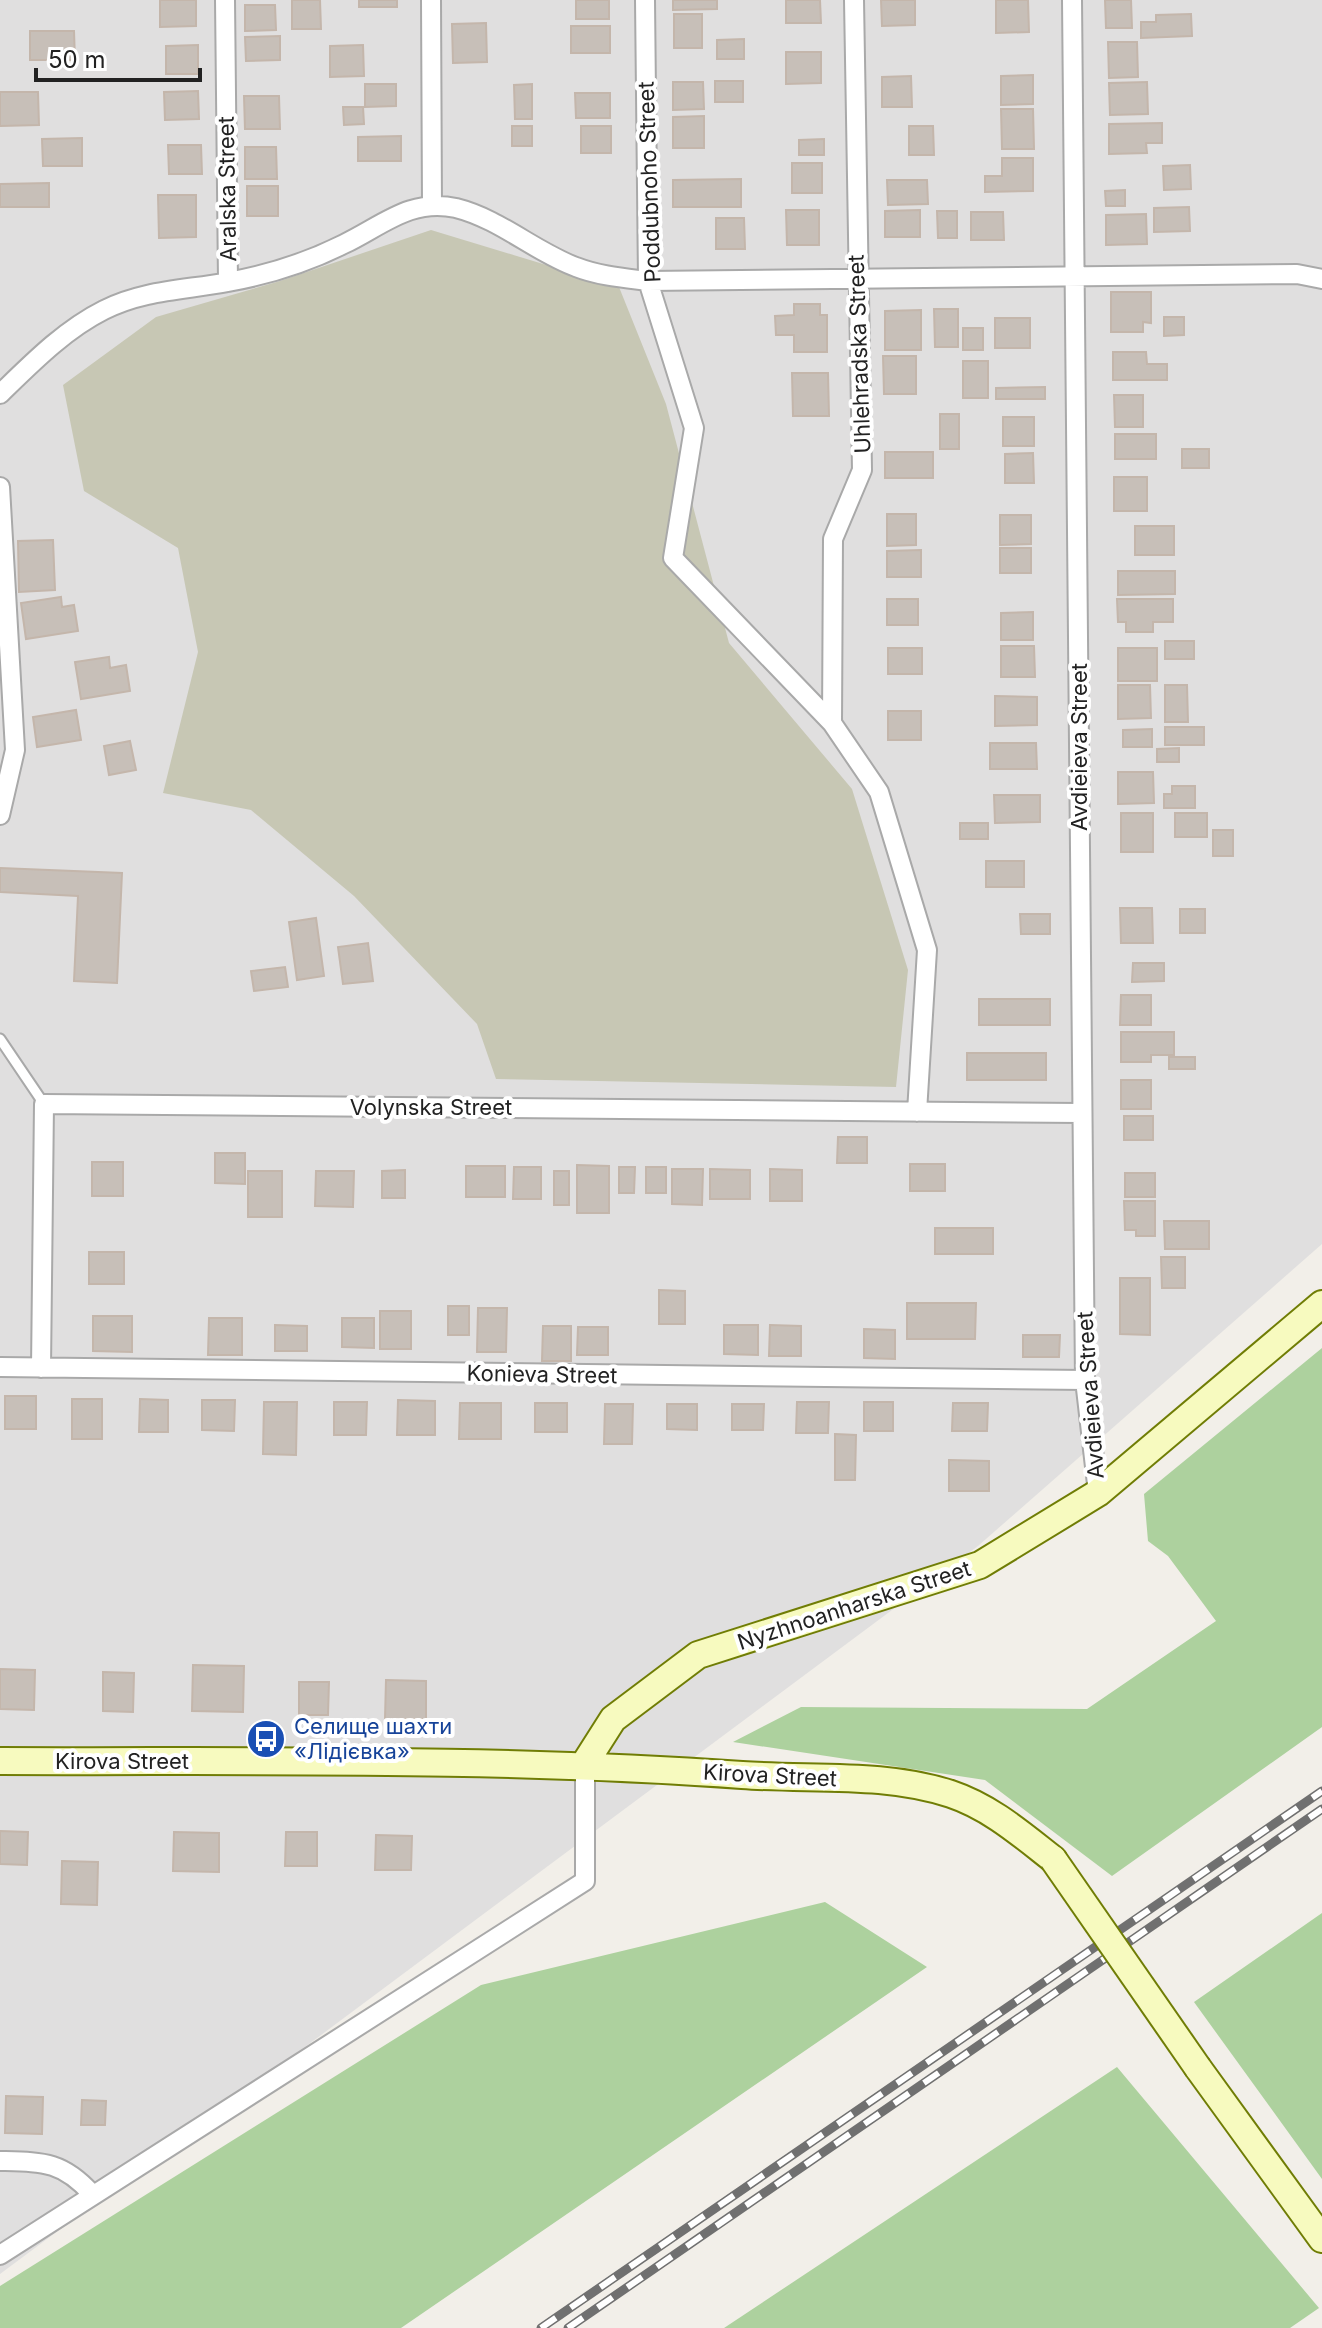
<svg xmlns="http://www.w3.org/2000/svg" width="1322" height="2328" font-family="Inter,sans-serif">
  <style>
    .residential { fill: #e0dfdf }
    .construction { fill: #c7c7b4 }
    .forest { fill: #add19e }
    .building { fill: #c7bfb8; stroke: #c4b6ab; stroke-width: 2 }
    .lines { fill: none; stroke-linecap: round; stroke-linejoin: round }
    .lane-casing { stroke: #a9a9a9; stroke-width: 13 }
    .street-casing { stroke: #a9a9a9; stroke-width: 22 }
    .secondary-casing { stroke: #707d05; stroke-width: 30 }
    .lane { stroke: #fff; stroke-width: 9 }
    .street { stroke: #fff; stroke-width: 18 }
    .secondary { stroke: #f7fabf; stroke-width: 26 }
    .rail-casing { stroke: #707070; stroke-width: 9 }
    .rail { stroke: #fff; stroke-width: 6; stroke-dasharray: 18; stroke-linecap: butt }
    .secondary-bridge-casing { stroke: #707d05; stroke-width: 30; stroke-linecap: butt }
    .secondary-bridge { stroke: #f7fabf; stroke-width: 26 }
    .labels { text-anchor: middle; stroke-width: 8; stroke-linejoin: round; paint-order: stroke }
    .street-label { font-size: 22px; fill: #222; stroke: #fff }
    .transit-label { font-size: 22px; fill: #164399; stroke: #fff; text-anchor: start }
  </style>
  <rect width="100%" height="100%" fill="#f2efe9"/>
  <path class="residential" d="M0 0H1322V1244L978 1546 0 2274Z"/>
  <path class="construction" d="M431 230 619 287 666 404 729 643 852 789 908 970 896 1087 496 1079 477 1024 354 896 251 810 163 793 198 652 178 548 84 491 63 385 156 317 280 281Z"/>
  <path class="forest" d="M1322 1348V1727L1112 1876 985 1780 733 1742 801 1707 1087 1709 1216 1621 1168 1556 1148 1541 1144 1494Z
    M825 1902 927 1967 401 2328H0V2286L481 1985Z
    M1322 1913V2179L1194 2002Z
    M1117 2067 1319 2308 1290 2328H724Z"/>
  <path class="building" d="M160 0H196V26L160 27Z
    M292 0H320L321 29H292Z
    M359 0H397V7H359Z
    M576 0H609V19H576Z
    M673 0H717V9L673 10Z
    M786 0H820L821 23H786Z
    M881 0H915V25L882 26Z
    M996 0H1028L1029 32 996 33Z
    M1105 0H1131L1132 28H1106Z
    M245 5H275L276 30 245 31Z
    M674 14H702V48H674Z
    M1191 14 1192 36 1141 38V22H1156V15Z
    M486 23 487 62 453 63 452 24Z
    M571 26H610V53H571Z
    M30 31H74L75 60H30Z
    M280 36V60L246 61 245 37Z
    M744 39V59H717V40Z
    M1108 42H1137L1138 77 1109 78Z
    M198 45V74H166V46Z
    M363 45 364 76 330 77V46Z
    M786 52H821V83L786 84Z
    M1033 75V104L1001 105V76Z
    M911 76 912 107H882V77Z
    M715 81H743V102H715Z
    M673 82H703L704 109 673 110Z
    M1147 82 1148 114 1110 115 1109 83Z
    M365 84H396V106L365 107Z
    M532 84V119H515L514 85Z
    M198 91 199 119 165 120 164 92Z
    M0 92H38L39 125 0 126Z
    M575 93H610V118H576Z
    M244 96H279L280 129H245Z
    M343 107H363L364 124 344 125Z
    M1001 109H1033L1034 149H1002Z
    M704 116V148H673V117Z
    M1162 123V143H1146L1147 153 1109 154V124Z
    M512 126H532V146H512Z
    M581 126H611V153H581Z
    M909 126H933L934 155H909Z
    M401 136V161H358V137Z
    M82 138V166H43L42 139Z
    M824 139V155H799V140Z
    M168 145H201L202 174H169Z
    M245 147H276L277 179H245Z
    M1002 158H1033V191L985 192V176H1002Z
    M792 163H822V193H792Z
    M1190 165 1191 189 1164 190 1163 166Z
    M741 179V207H673V180Z
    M887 180H927L928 204 888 205Z
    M49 183V207H0V184Z
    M247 186H278V216H247Z
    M1125 190V206H1106L1105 191Z
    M158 195H196V237L159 238Z
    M1189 207 1190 231 1154 232V208Z
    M786 210H819V245H787Z
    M920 210V237H885V211Z
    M937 211H957V238H938Z
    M971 212H1003L1004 240H971Z
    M1146 214 1147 244 1106 245V215Z
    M716 218H744L745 249H716Z
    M1111 292H1151V323L1143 322V332H1111Z
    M794 304H820V315H827V352H794V335H776L775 316 794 315Z
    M934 309H958V347H935Z
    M921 310V350H885V311Z
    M1164 317H1184V335L1164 336Z
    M995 318H1030V348H995Z
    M963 328H983V350H963Z
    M1113 352H1146L1147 364H1167V380H1113Z
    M883 356H916V394H884Z
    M963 361H988V398H963Z
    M792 373H828L829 416H793Z
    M1045 387V399H996V388Z
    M1114 395H1143V427H1115Z
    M940 414H959V449H940Z
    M1003 417H1034V446H1003Z
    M1115 434H1156V459H1115Z
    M1182 449H1209V468H1182Z
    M885 452H933V478H885Z
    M1033 453 1034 483H1005V454Z
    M1114 477H1147V511H1114Z
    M887 514H916V545L887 546Z
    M1000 515H1031V544L1000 545Z
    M1135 526H1174V555H1135Z
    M53 540 55 590 19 592 18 541Z
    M1000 548H1031V573H1000Z
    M921 550V577H887V551Z
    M1118 571H1175V594L1118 595Z
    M61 597 62 607 74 605 78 631 26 639 21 603Z
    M887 599H918V625H887Z
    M1117 599H1173V622H1153V632H1126V622H1118Z
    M1033 612V640H1001V613Z
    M1165 641H1194V659H1165Z
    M1001 646H1034L1035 677H1001Z
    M888 648H922V674H888Z
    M1118 648H1157V681H1118Z
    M109 657 110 668 126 665 130 691 81 699 75 662Z
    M1118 685H1150L1151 718 1118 719Z
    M1165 685H1187L1188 722H1165Z
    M995 696 1037 697V725L995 726Z
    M76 710 81 740 37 747 33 717Z
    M888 711H921V740H888Z
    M1165 727H1204V745H1165Z
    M1152 729V747H1123V730Z
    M130 741 136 770 109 775 104 746Z
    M990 743H1036L1037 769H990Z
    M1179 748V762H1157V749Z
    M1118 772H1153L1154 803 1118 804Z
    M1172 786H1195V808H1164V794H1172Z
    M994 795H1040V822L995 823Z
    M1121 813H1153V852H1121Z
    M1175 813H1207V837H1175Z
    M960 823H988V839H960Z
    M1213 830H1233V856H1213Z
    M986 861H1024V887H986Z
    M0 868 122 873 117 983 74 981 78 896 0 892Z
    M1120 908H1152L1153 943H1121Z
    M1180 909H1205V933H1180Z
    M1020 914H1050V934H1021Z
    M316 918 324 976 297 980 289 922Z
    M368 943 373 981 343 984 338 947Z
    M1133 963H1164V981L1132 982Z
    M285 967 288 987 254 991 251 971Z
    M1121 995H1151V1025H1120Z
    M979 999H1050V1025H979Z
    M1121 1032H1174V1055H1151V1062H1121Z
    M967 1053H1046V1080H967Z
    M1169 1057H1195V1069H1169Z
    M1121 1080H1151V1109H1121Z
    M1124 1116H1153V1140H1124Z
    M838 1137H867V1163H837Z
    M215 1153H245V1184L215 1183Z
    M92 1162H123V1196H92Z
    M910 1164H945V1191H910Z
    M577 1165 609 1166V1213H577Z
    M466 1166H505V1197H466Z
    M514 1167H541V1199H513Z
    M619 1167H635L634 1193H619Z
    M646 1167H666V1193H646Z
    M672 1169H703L702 1205 672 1204Z
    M710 1169 750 1170V1199H710Z
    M770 1169 802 1170V1201H770Z
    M405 1170V1198H382V1171Z
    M248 1171H282V1217H248Z
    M316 1171H354L353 1207 315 1206Z
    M554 1171H569V1205H554Z
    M1125 1173H1155V1197H1125Z
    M1124 1201H1155V1236H1136V1230H1125Z
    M1164 1221H1209V1249H1165Z
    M935 1228H993V1254H935Z
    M89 1252H124V1284H89Z
    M1161 1257H1185V1288H1162Z
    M1120 1278H1150V1335L1120 1334Z
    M659 1290 685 1291V1324H659Z
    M907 1303H976L975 1339H907Z
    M448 1306H469V1335H448Z
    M478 1308H507L506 1352H477Z
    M380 1311H411V1349H380Z
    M93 1316H132V1352L93 1351Z
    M209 1318H242V1355H208Z
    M342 1318H374V1348L342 1347Z
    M275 1325 307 1326V1351H275Z
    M724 1325H758V1355L724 1354Z
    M770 1325 801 1326V1356H769Z
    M543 1326H571V1361H542Z
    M578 1327H608V1355H577Z
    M864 1329 895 1330V1359L864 1358Z
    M1023 1335H1060L1059 1357H1023Z
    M5 1396H36V1429H5Z
    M72 1399H102V1439H72Z
    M140 1399 168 1400V1432H139Z
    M202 1400H235L234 1431 202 1430Z
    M398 1400 435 1401V1435H397Z
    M264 1402H297L296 1455 263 1454Z
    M334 1402H367L366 1435H334Z
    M797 1402H829L828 1433H796Z
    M864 1402H893V1431H864Z
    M460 1403H501V1439H459Z
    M535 1403H567V1432H535Z
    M953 1403H988L987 1431H952Z
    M605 1404H633L632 1444H604Z
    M667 1404H697V1430L667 1429Z
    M732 1404H764L763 1430H732Z
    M835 1434 856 1435 855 1480H835Z
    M949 1460 989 1461V1491H949Z
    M193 1665 244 1666 243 1712 192 1711Z
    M0 1669 35 1670 34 1710 0 1709Z
    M103 1672 134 1673 133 1712 103 1711Z
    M386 1680 426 1681V1719H385Z
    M299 1682H329L328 1715H299Z
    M0 1831 28 1832 27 1865 0 1864Z
    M174 1832 219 1833V1872L173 1871Z
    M286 1832H317V1866H285Z
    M376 1835 412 1836 411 1870H375Z
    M62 1861 98 1862 97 1905 61 1904Z
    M6 2096 43 2097 42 2134 5 2133Z
    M82 2100 106 2101 105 2125H81Z"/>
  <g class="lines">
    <defs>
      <path id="lane" d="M0 1039 44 1104"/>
      <path id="street" d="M225 0 228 282
        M431 0 432 206
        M645 0 648 281 694 428 673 558 832 723
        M854 0 862 470 833 539 832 723 879 792 927 950 917 1112
        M1072 0 1085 1380 1098 1493
        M0 394C31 364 64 330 104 310 143 290 186 290 228 282 267 275 308 262 344 244 382 226 410 198 456 208 500 219 535 252 576 267 599 276 624 278 648 281L1297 274 1322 279
        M0 487 15 750 0 815
        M0 1367 1085 1380
        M41 1368 44 1104 1081 1113
        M0 2161C43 2162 62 2161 92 2194
        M0 2255 585 1881V1763"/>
      <path id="secondary" d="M0 1761C247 1762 495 1757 742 1775 812 1780 884 1772 951 1794 990 1807 1021 1834 1053 1859
        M585 1763 613 1719 698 1655 980 1565 1098 1493 1322 1304
        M1198 2068 1322 2239"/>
    </defs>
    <use href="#lane" class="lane-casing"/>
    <use href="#street" class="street-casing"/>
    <use href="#secondary" class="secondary-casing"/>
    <use href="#lane" class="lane"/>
    <use href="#street" class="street"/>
    <use href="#secondary" class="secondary"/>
    <defs>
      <path id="rail" d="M541 2328 1322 1791
        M568 2328 1322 1809"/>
    </defs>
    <use href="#rail" class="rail-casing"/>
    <use href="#rail" class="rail"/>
    <defs>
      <path id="secondary-bridge" d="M1053 1859 1198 2068"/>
    </defs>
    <use href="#secondary-bridge" class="secondary-bridge-casing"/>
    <use href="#secondary-bridge" class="secondary-bridge"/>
  </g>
  <defs>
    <symbol id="bus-disc" viewBox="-11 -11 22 22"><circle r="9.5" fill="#1a4fb4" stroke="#fff"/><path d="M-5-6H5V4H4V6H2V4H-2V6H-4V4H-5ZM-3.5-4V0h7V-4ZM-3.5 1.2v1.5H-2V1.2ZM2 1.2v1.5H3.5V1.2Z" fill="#fff"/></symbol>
  </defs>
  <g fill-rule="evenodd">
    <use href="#bus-disc" x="244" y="1717" width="44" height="44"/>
  </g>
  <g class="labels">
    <g class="street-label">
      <text transform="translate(649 182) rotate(-92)" y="8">Poddubnoho Street</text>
      <text transform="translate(227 189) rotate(-91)" y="8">Aralska Street</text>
      <text transform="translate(859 354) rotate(-92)" y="8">Uhlehradska Street</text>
      <text transform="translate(1079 747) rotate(-90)" y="8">Avdieieva Street</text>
      <text x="431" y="1115">Volynska Street</text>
      <text transform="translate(542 1374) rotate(1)" y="8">Konieva Street</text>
      <text transform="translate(1090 1395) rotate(-94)" y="8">Avdieieva Street</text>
      <text transform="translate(854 1605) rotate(-18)" y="8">Nyzhnoanharska Street</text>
      <text x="122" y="1769">Kirova Street</text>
      <text transform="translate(770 1775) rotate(3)" y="8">Kirova Street</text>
    </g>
    <g class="transit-label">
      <text x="294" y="1734">Селище шахти<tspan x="294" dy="25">«Лідієвка»</tspan></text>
    </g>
  </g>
  <path d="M36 68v12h164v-12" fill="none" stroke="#222222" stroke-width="4"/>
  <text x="48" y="68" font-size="24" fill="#222222" stroke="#ffffff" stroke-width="6" paint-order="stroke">50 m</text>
</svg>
